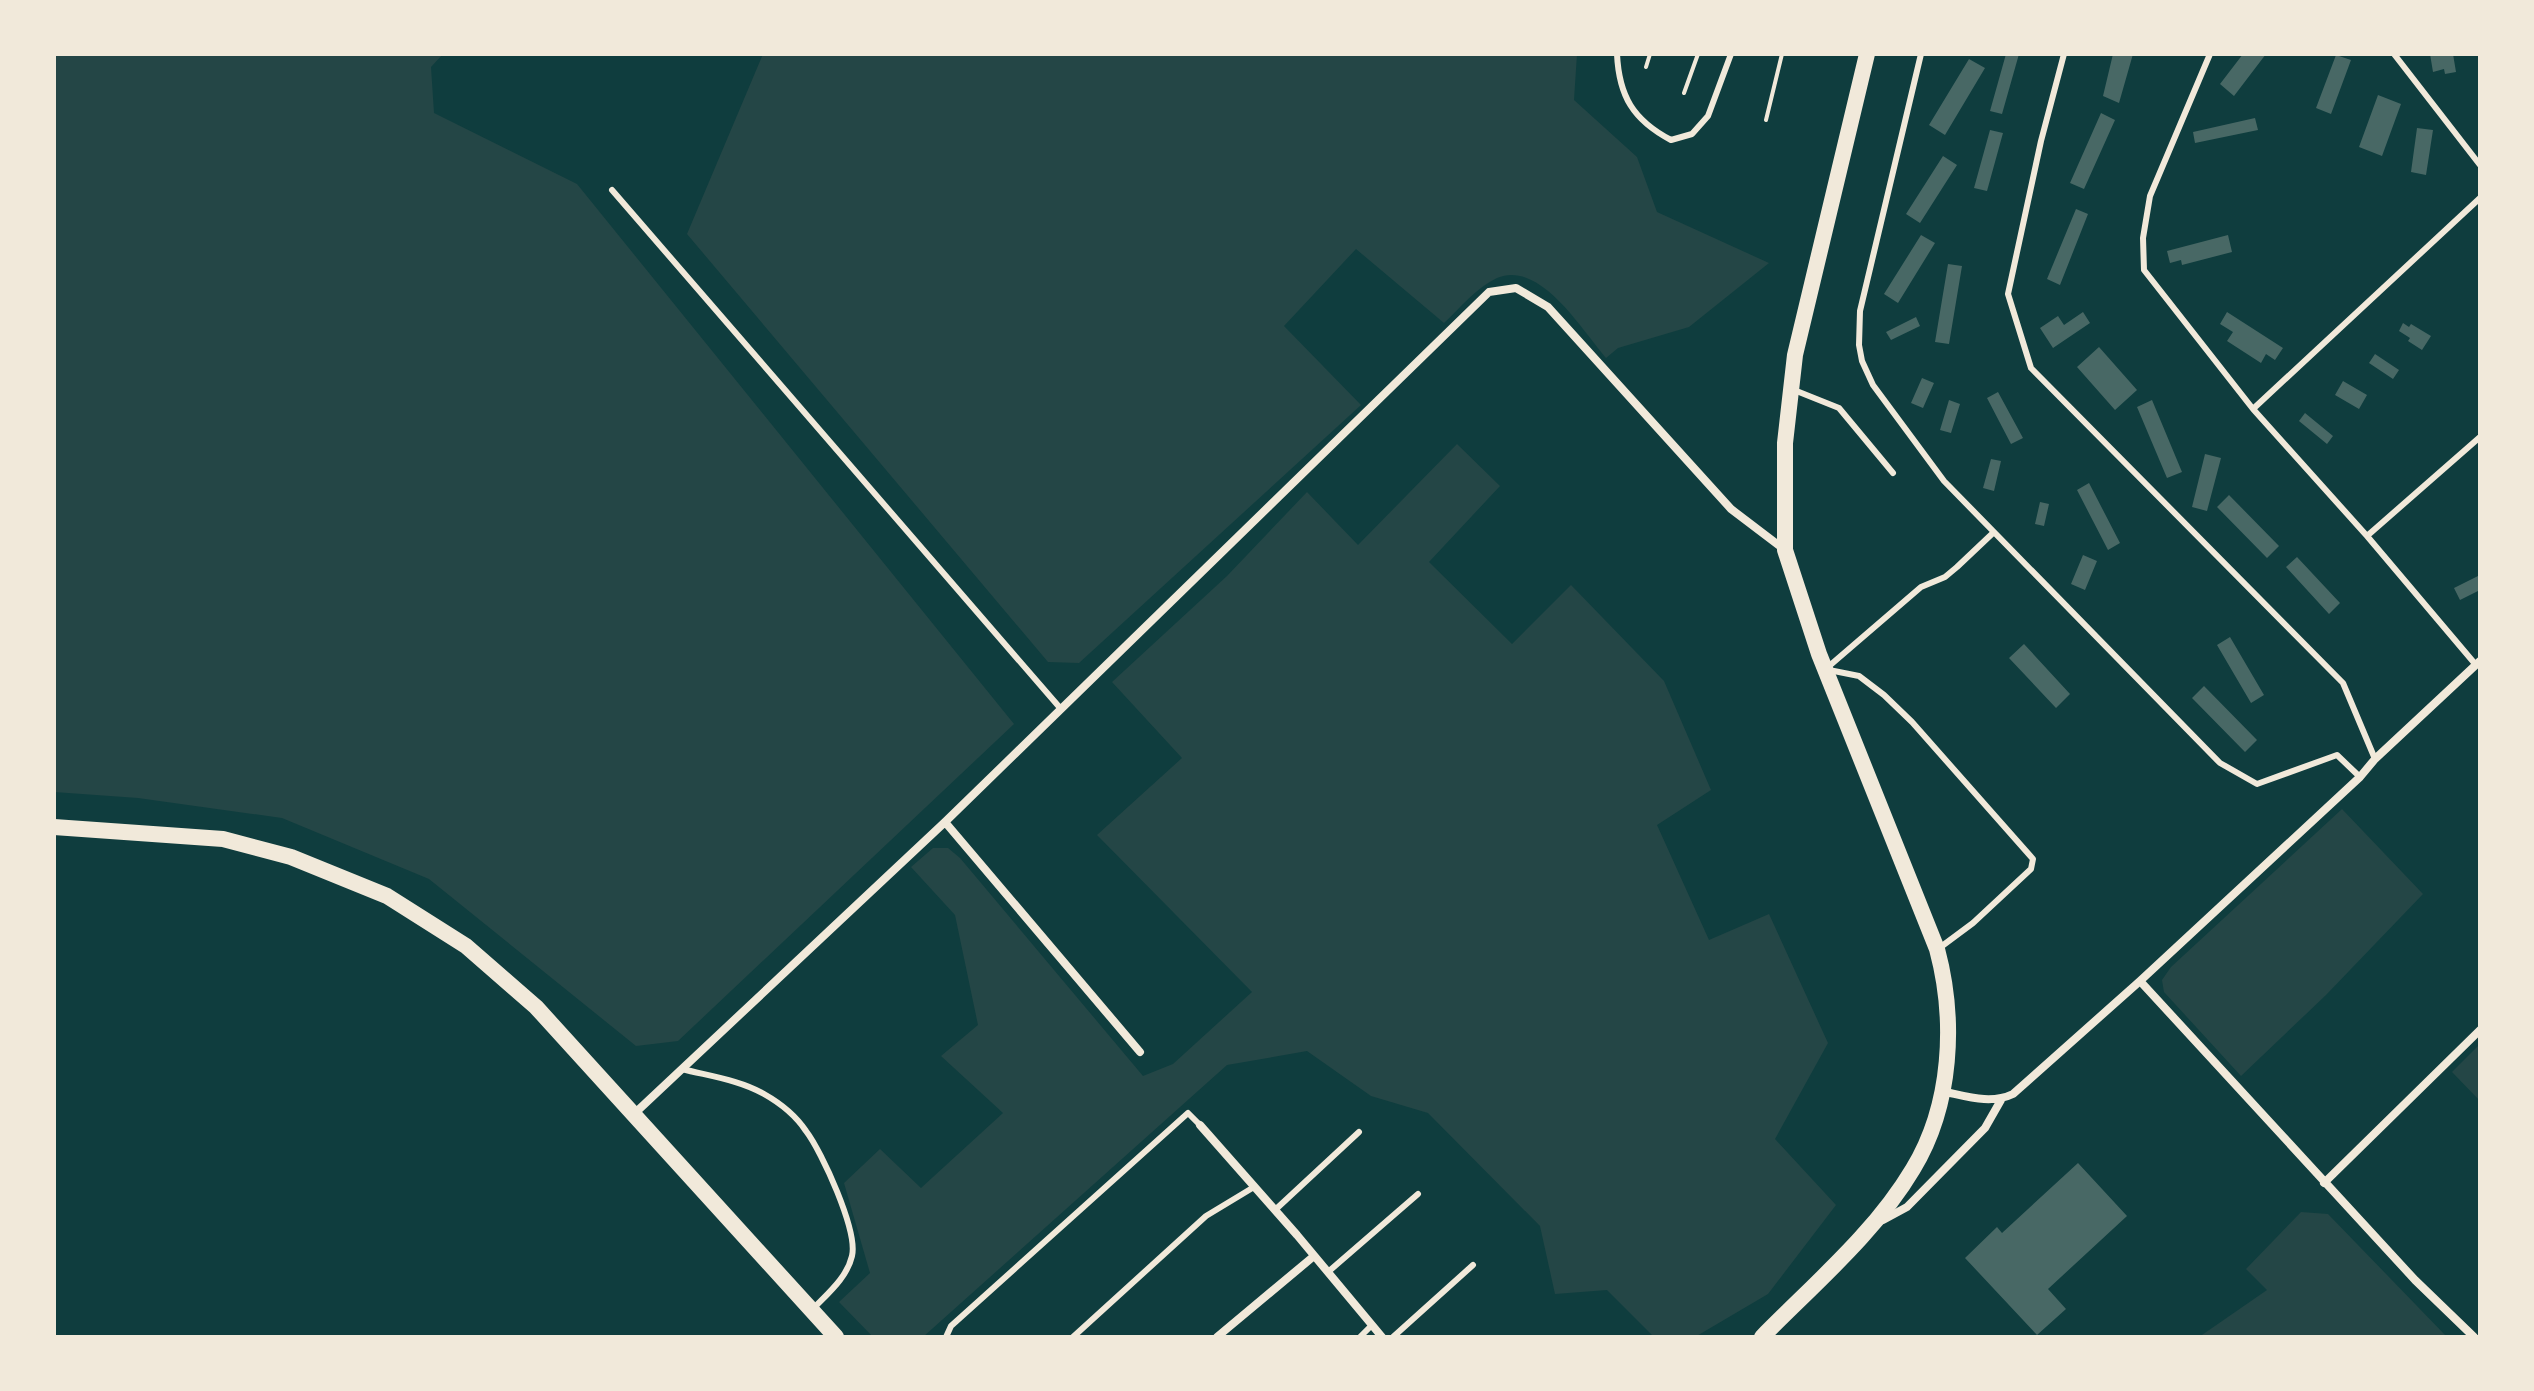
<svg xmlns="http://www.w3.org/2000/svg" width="2534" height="1391" font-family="'Public Sans',sans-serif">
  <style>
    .green { fill: #244646 }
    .building { fill: #486865 }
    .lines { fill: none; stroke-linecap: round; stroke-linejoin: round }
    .path { stroke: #f1e9da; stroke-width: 4 }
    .service { stroke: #f1e9da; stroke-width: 6 }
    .minor { stroke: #f1e9da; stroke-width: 8 }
    .secondary { stroke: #f1e9da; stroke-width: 16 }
  </style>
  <rect width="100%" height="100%" fill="#0f3d3e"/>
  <path class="green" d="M54 54H443L431 67 434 113 577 184 1014 724 678 1041 636 1046 429 879 282 818 138 798 54 792Z
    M763 54H1577L1574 100 1637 157 1657 212 1769 263 1689 327 1618 348 1606 358C1581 329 1540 260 1497 278 1477 287 1460 308 1444 323L1356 249 1284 326 1361 405 1079 663 1048 662 687 234Z
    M1457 444 1500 486 1429 562 1512 644 1571 585 1664 681 1711 790 1657 825 1709 940 1769 914 1828 1043 1775 1139 1836 1205 1768 1294 1695 1337H1654L1607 1290 1555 1294 1540 1226 1428 1113 1371 1096 1307 1051 1227 1065 923 1337H873L839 1302 870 1273 844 1183 880 1149 921 1188 1003 1113 941 1056 978 1025 955 915 911 867 933 848H948L960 858 1143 1076 1173 1064 1252 992 1097 835 1182 758 1112 682 1227 576 1307 492 1358 545Z
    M2342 809 2423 894 2326 995 2241 1076 2164 992 2162 980 2171 967Z
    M2480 1044V1101L2452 1072Z
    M2301 1212 2328 1214 2447 1337H2199L2267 1290 2246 1269Z"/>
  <path class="building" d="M2006 54H2019L2002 114 1990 111Z
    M2113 54H2133L2119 103 2103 96Z
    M2243 54H2266L2234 96 2220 84Z
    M2430 54H2453L2456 72 2445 74 2444 69 2433 72Z
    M2336 55 2351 60 2331 114 2316 108Z
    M1969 59 1985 68 1945 135 1929 125Z
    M2378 95 2401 104 2382 156 2359 147Z
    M2101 113 2115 120 2084 189 2070 183Z
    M2255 118 2258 130 2195 143 2193 132Z
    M2417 128 2433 130 2426 175 2411 172Z
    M1990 130 2003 133 1987 191 1974 188Z
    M1943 156 1957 165 1920 223 1906 214Z
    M2076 209 2088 214 2060 285 2047 279Z
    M1921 235 1935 243 1898 303 1884 294Z
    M2228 235 2232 252 2182 265 2181 260 2170 263 2167 251Z
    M1948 264 1962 266 1949 344 1935 342Z
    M2083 312 2090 323 2053 348 2040 328 2058 316 2064 325Z
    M2227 312 2283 348 2275 360 2266 354 2261 363 2227 341 2233 332 2220 324Z
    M1916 317 1920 326 1891 340 1886 332Z
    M2403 323 2409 327 2411 324 2431 336 2422 350 2408 341 2410 338 2399 331Z
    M2099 347 2137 390 2115 410 2077 367Z
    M2375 354 2399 370 2393 379 2369 363Z
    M1922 378 1934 383 1923 408 1911 403Z
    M2343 381 2367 395 2359 409 2335 395Z
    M1998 392 2023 438 2011 444 1987 398Z
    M1949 400 1960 404 1951 433 1940 430Z
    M2152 400 2182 472 2167 478 2137 407Z
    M2305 413 2333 436 2327 444 2299 421Z
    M2205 454 2221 458 2207 511 2192 507Z
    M1991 459 2001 461 1994 491 1983 488Z
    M2089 483 2120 543 2108 550 2077 490Z
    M2229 495 2279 546 2267 558 2217 507Z
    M2040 502 2049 504 2044 526 2035 524Z
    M2083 555 2097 561 2085 590 2071 584Z
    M2297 557 2340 603 2329 614 2286 567Z
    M2480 575V590L2460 600 2454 588Z
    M2230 637 2264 695 2251 703 2217 645Z
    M2024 644 2070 694 2056 708 2009 658Z
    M2204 686 2257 740 2245 752 2192 698Z
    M2078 1163 2127 1216 2048 1289 2066 1309 2037 1335 1965 1258 1997 1227 2002 1233Z"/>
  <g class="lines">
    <path class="path" d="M1646 67 1650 54
      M1684 93 1698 54
      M1766 120 1782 54"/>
    <path class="service" d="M1617 54C1619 96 1633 120 1671 140L1692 134 1708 116 1731 54
      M1921 54 1860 311 1859 345 1862 361 1873 385 1944 481 2220 763 2257 784 2337 755 2360 777
      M2064 54 2041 141 2008 294 2031 368 2343 683 2375 759
      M2210 54 2150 196 2143 238 2144 270 2253 409 2367 536 2476 665
      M2394 54 2480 165
      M612 190 1061 709
      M1794 390 1839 408 1893 473
      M2253 409 2480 198
      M2367 536 2480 437
      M1828 667 1921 587 1945 577 1957 567 1994 532
      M1829 670 1859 676 1884 695 1912 722 2033 859 2031 869 1973 923 1938 949
      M682 1069C709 1076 740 1080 764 1094 780 1103 796 1116 806 1131 822 1152 858 1231 852 1256 847 1278 827 1294 812 1310
      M1275 1210 1359 1132
      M1328 1272 1418 1194
      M946 1337 951 1326 1188 1113 1200 1125
      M1073 1337 1206 1216 1254 1187
      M1360 1337 1372 1325
      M1393 1337 1473 1265"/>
    <path class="minor" d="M945 822 1140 1052
      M2140 981 2415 1280 2474 1337
      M1941 1091C1966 1096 1990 1105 2013 1094L2140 981 2360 777 2375 759 2480 661
      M634 1114 945 822 1489 292 1516 288 1548 307 1731 509 1785 550
      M1200 1125 1297 1235 1382 1337
      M2324 1183 2480 1030
      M1883 1220 1907 1207 1985 1128 2001 1100
      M1217 1337 1314 1256"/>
    <path class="secondary" d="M54 827 223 839 291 857 387 896 466 946 536 1007 836 1337
      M1762 1337C1814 1284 1875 1233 1913 1169 1952 1105 1956 1020 1937 949L1819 654 1785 550V443L1795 355 1867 54"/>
  </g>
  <rect width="2534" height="1391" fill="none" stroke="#f1e9da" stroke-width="112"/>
</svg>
